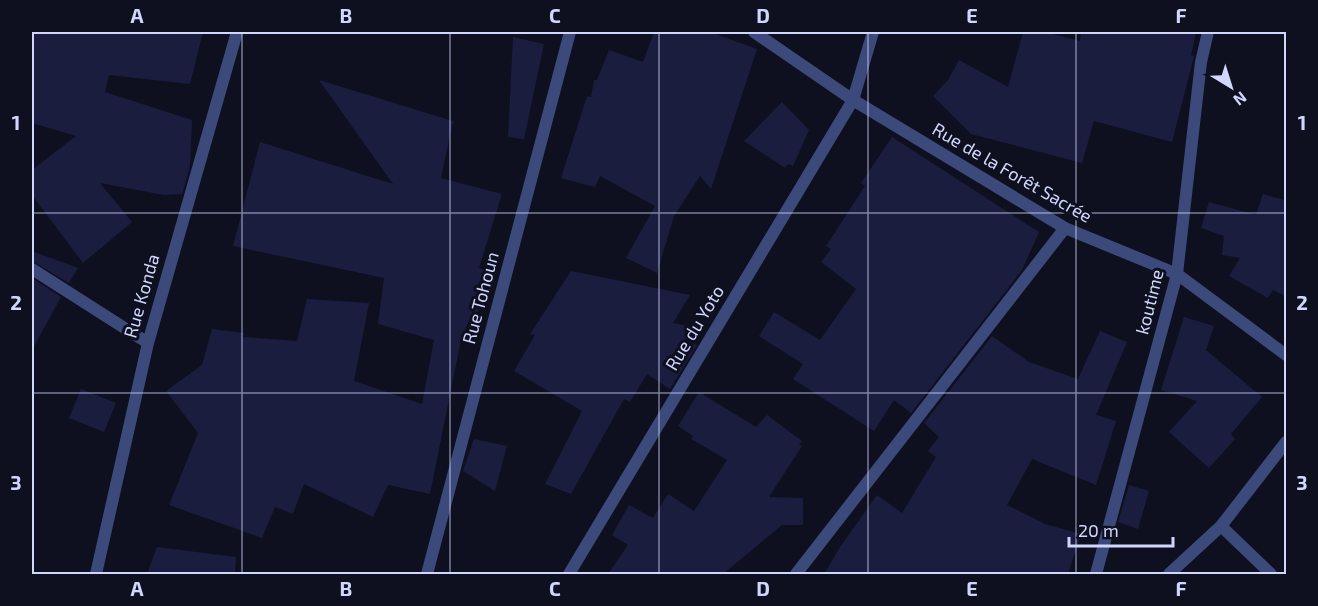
<svg xmlns="http://www.w3.org/2000/svg" width="1318" height="606" font-family="'Exo 2',sans-serif">
  <style>
    .building { fill: #1b1d3f }
    .lines { fill: none; stroke-linecap: round; stroke-linejoin: round }
    .street { stroke: #3c4a7b; stroke-width: 12 }
    .grid { fill: none; stroke: #d0d6fc; stroke-width: 1.5; stroke-opacity: 0.55 }
    .labels { text-anchor: middle; stroke-width: 6; stroke-linejoin: round; paint-order: stroke }
    .street-label { font-size: 18px; fill: #d0d6fc; stroke: #0e101f }
    .neatline { fill: none; stroke: #d0d6fc; stroke-width: 2 }
    .grid-label { font-size: 20px; text-anchor: middle; font-weight: bold; fill: #d0d6fc }
  </style>
  <rect width="100%" height="100%" fill="#0e101f"/>
  <path class="building" d="M32 32H203L190 84 109 75 105 92 192 120 190 166 182 194 164 195 100 183 132 222 83 263 32 195V170L76 136 32 123Z
    M654 32H710L757 49 711 189 700 176 674 216 657 273 626 258 655 206 600 176 595 187 561 178 587 96 591 97 594 80H597L609 50 643 62Z
    M1023 32H1045L1080 41 1081 32H1196L1191 55 1194 56 1192 64 1172 142 1094 121 1082 163 971 134 933 96 948 80 959 60 1008 87Z
    M513 37 544 44 524 139 508 137Z
    M319 80 453 121 441 178 502 194 479 268 487 271 476 322 469 320 461 340 430 494 388 485 373 517 304 484 293 514 275 507 262 538 169 505 198 433 166 391 202 365 212 329 244 333 243 337 297 341 307 299 369 303 354 381 422 404 434 340 378 324 384 278 233 246 260 142 393 184Z
    M782 102 809 130 793 166 788 164 785 168 744 141Z
    M892 137 1039 232 1022 270 911 413 894 400 874 431 793 379 803 364 759 336 774 312 820 340 856 289 821 262 831 249 826 246 865 186 861 183Z
    M1263 194 1287 201V297L1273 290 1268 298 1229 276 1240 258 1222 255 1224 236 1201 228 1209 202 1256 215Z
    M32 251 78 268 69 283 32 261Z
    M571 271 690 295 673 323 693 327 690 343 697 345 670 389 647 374 630 402 624 399 571 494 545 484 582 411 514 371 535 335 530 334Z
    M32 278 61 297 32 350Z
    M1184 317 1214 326 1206 350 1262 397 1231 434 1235 439 1209 468 1169 432 1197 401 1161 390Z
    M1100 331 1127 342 1096 415 1116 421 1096 485 1032 459 1007 505 1045 524 1081 534 1068 574H824L840 547 877 495 902 513 936 457 928 451 939 437 924 423 992 336 1029 362 1078 379Z
    M81 389 116 403 104 432 69 418Z
    M699 392 756 427 767 415 802 441 799 445 802 446 769 497 803 498V525H782L723 574H608L628 545 612 535 629 505 653 518 668 494 694 511 727 460 691 439 693 436 678 426Z
    M474 439 507 446 495 491 463 471Z
    M1129 485 1149 491 1138 529 1118 522Z
    M157 547 236 557 235 574H147Z"/>
  <g class="lines">
    <path class="street" d="M754 32 853 100 1065 228 1177 274 1286 355
      M32 269 148 343
      M1221 526 1271 574
      M96 574 148 343 237 32
      M427 574 570 32
      M569 574 853 100 873 32
      M796 574 1065 228
      M1096 574 1177 274 1201 62 1208 32
      M1169 574 1221 526 1286 442"/>
  </g>
  <path class="grid" d="M242 32V574M450 32V574M659 32V574M868 32V574M1076 32V574M32 213H1286M32 393H1286"/>
  <g class="labels">
    <g class="street-label">
      <text transform="translate(1012 173) rotate(30)" y="6">Rue de la Forêt Sacrée</text>
      <text transform="translate(142 296) rotate(-74)" y="6">Rue Konda</text>
      <text transform="translate(481 298) rotate(-75)" y="6">Rue Tohoun</text>
      <text transform="translate(1150 302) rotate(-76)" y="6">koutime</text>
      <text transform="translate(695 328) rotate(-59)" y="6">Rue du Yoto</text>
    </g>
  </g>
  <rect width="1318" height="606" fill="none" stroke="#0e101f" stroke-width="66"/>
  <g transform="translate(1231 87) rotate(142)" stroke="#0e101f" stroke-width="4.5" paint-order="stroke">
  <path d="M0-4.5L10 22L0 15L-10 22Z" fill="#d0d6fc"/>
  <text y="-9" font-size="16" font-weight="bold" text-anchor="middle" fill="#d0d6fc">N</text>
  </g>
  <path d="M1069 537v9h104v-9" fill="none" stroke="#d0d6fc" stroke-width="3"/>
  <text x="1078" y="537" font-size="18" fill="#d0d6fc" stroke="#0e101f" stroke-width="4.5" paint-order="stroke">20 m</text>
  <rect x="33" y="33" width="1252" height="540" class="neatline"/>
  <g class="grid-label">
    <text x="137" y="23">A</text>
    <text x="346" y="23">B</text>
    <text x="555" y="23">C</text>
    <text x="763" y="23">D</text>
    <text x="972" y="23">E</text>
    <text x="1181" y="23">F</text>
    <text x="16" y="130">1</text>
    <text x="1302" y="130">1</text>
    <text x="16" y="310">2</text>
    <text x="1302" y="310">2</text>
    <text x="16" y="490">3</text>
    <text x="1302" y="490">3</text>
    <text x="137" y="596">A</text>
    <text x="346" y="596">B</text>
    <text x="555" y="596">C</text>
    <text x="763" y="596">D</text>
    <text x="972" y="596">E</text>
    <text x="1181" y="596">F</text>
  </g>
</svg>
